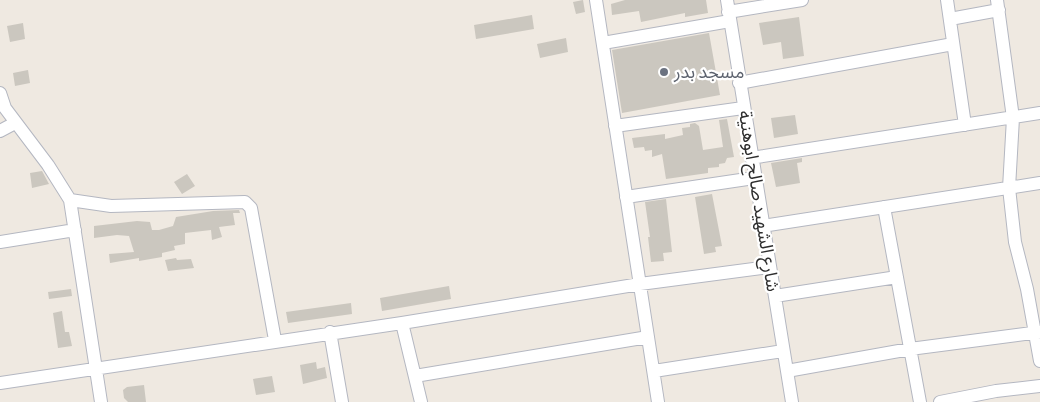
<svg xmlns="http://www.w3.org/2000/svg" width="1040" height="402" font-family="'Source Sans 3','Noto Sans Arabic',sans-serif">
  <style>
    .building { fill: #cbc7bf }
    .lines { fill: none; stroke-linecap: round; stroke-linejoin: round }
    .minor-casing { stroke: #b4b7c1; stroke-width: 14 }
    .minor { stroke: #fff; stroke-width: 12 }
    .worship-dot { fill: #6b7280; stroke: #fff; stroke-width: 2 }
    .labels { text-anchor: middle; stroke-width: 4.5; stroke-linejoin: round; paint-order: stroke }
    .worship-label { font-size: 18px; fill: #5b616d; stroke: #fff; text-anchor: start }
    .street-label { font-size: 18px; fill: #2e2e2e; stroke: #fff }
  </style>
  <rect width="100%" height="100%" fill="#efe9e1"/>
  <path class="building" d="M583 0 585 12 576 14 573 2Z
    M625 0H706L708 13 685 17V13L641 22 639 11 612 15 611 4Z
    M532 15 534 29 476 39 474 25Z
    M799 17 804 56 783 59 781 42 763 45 759 23Z
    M23 23 25 39 10 42 7 26Z
    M709 33 720 95 622 113 612 50Z
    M566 38 568 52 540 58 537 44Z
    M28 70 30 83 15 86 13 73Z
    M795 115 798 134 774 138 771 118Z
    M727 119 734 157 727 158 725 163 719 164V167L708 168V173L666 179 662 154 652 157V150L645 151 644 147 634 148 632 138 665 134V139L683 135 682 128 690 127V124L695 123 699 126 703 150 723 147 719 120Z
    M802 158V162L797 163 800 183 776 187 771 163Z
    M42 171 49 184 32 188 30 173Z
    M187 174 195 186 182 194 174 182Z
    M712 194 722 246 715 247 716 252 704 254 695 197Z
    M666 199 672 252 663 253 664 261 651 262 648 237H650L645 202Z
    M239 210 240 213H233L235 225 219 227 222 237 212 240 211 230 185 233V244L174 246 175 250 162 253V257L139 261V258L110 263 109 254 134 252 129 236 117 235 94 238V226L137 221 150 222 152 230H159L173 226 176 217 213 211Z
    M176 258 177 260 191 259 194 268 168 271 165 260Z
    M449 286 451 299 382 311 380 298Z
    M71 289 72 296 49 299 48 292Z
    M351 303 352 314 288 323 286 312Z
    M62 311 65 332H69L72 346 58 348 53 313Z
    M316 362 317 369 325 367 327 378 303 384 300 365Z
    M272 376 275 392 256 395 253 379Z
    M144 385 146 402H128L124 398 123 390 127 387Z"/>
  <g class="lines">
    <defs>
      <path id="minor" d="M596 0 658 402
        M727 0 792 402
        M947 0 965 125
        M997 0 1013 118 1009 188 1015 242 1027 289 1040 361
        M728 12 802 0
        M950 19 999 10
        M603 43 730 21
        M739 83 953 44
        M0 93 5 108 48 165 70 200 101 402
        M615 126 743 108
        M0 131 15 123
        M751 158 1040 113
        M626 197 754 178
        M70 200 111 206 245 202 251 208 275 340
        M884 207 920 402
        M762 226 1040 183
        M0 242 75 230
        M775 296 897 277
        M402 323 421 402
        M330 332 342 402
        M654 371 783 351
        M787 371 910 349 1040 332
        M415 376 648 337
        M0 383 402 323 640 284 769 267
        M940 402 996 391 1040 386"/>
    </defs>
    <use href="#minor" class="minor-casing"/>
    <use href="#minor" class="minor"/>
  </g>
  <circle class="worship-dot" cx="664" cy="72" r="5"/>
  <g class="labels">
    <g class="worship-label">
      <text x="674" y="78">مسجد بدر</text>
    </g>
    <g class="street-label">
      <text transform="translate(759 201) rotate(81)" y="6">شارع الشهيد صالح ابوهنية</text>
    </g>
  </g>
</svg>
